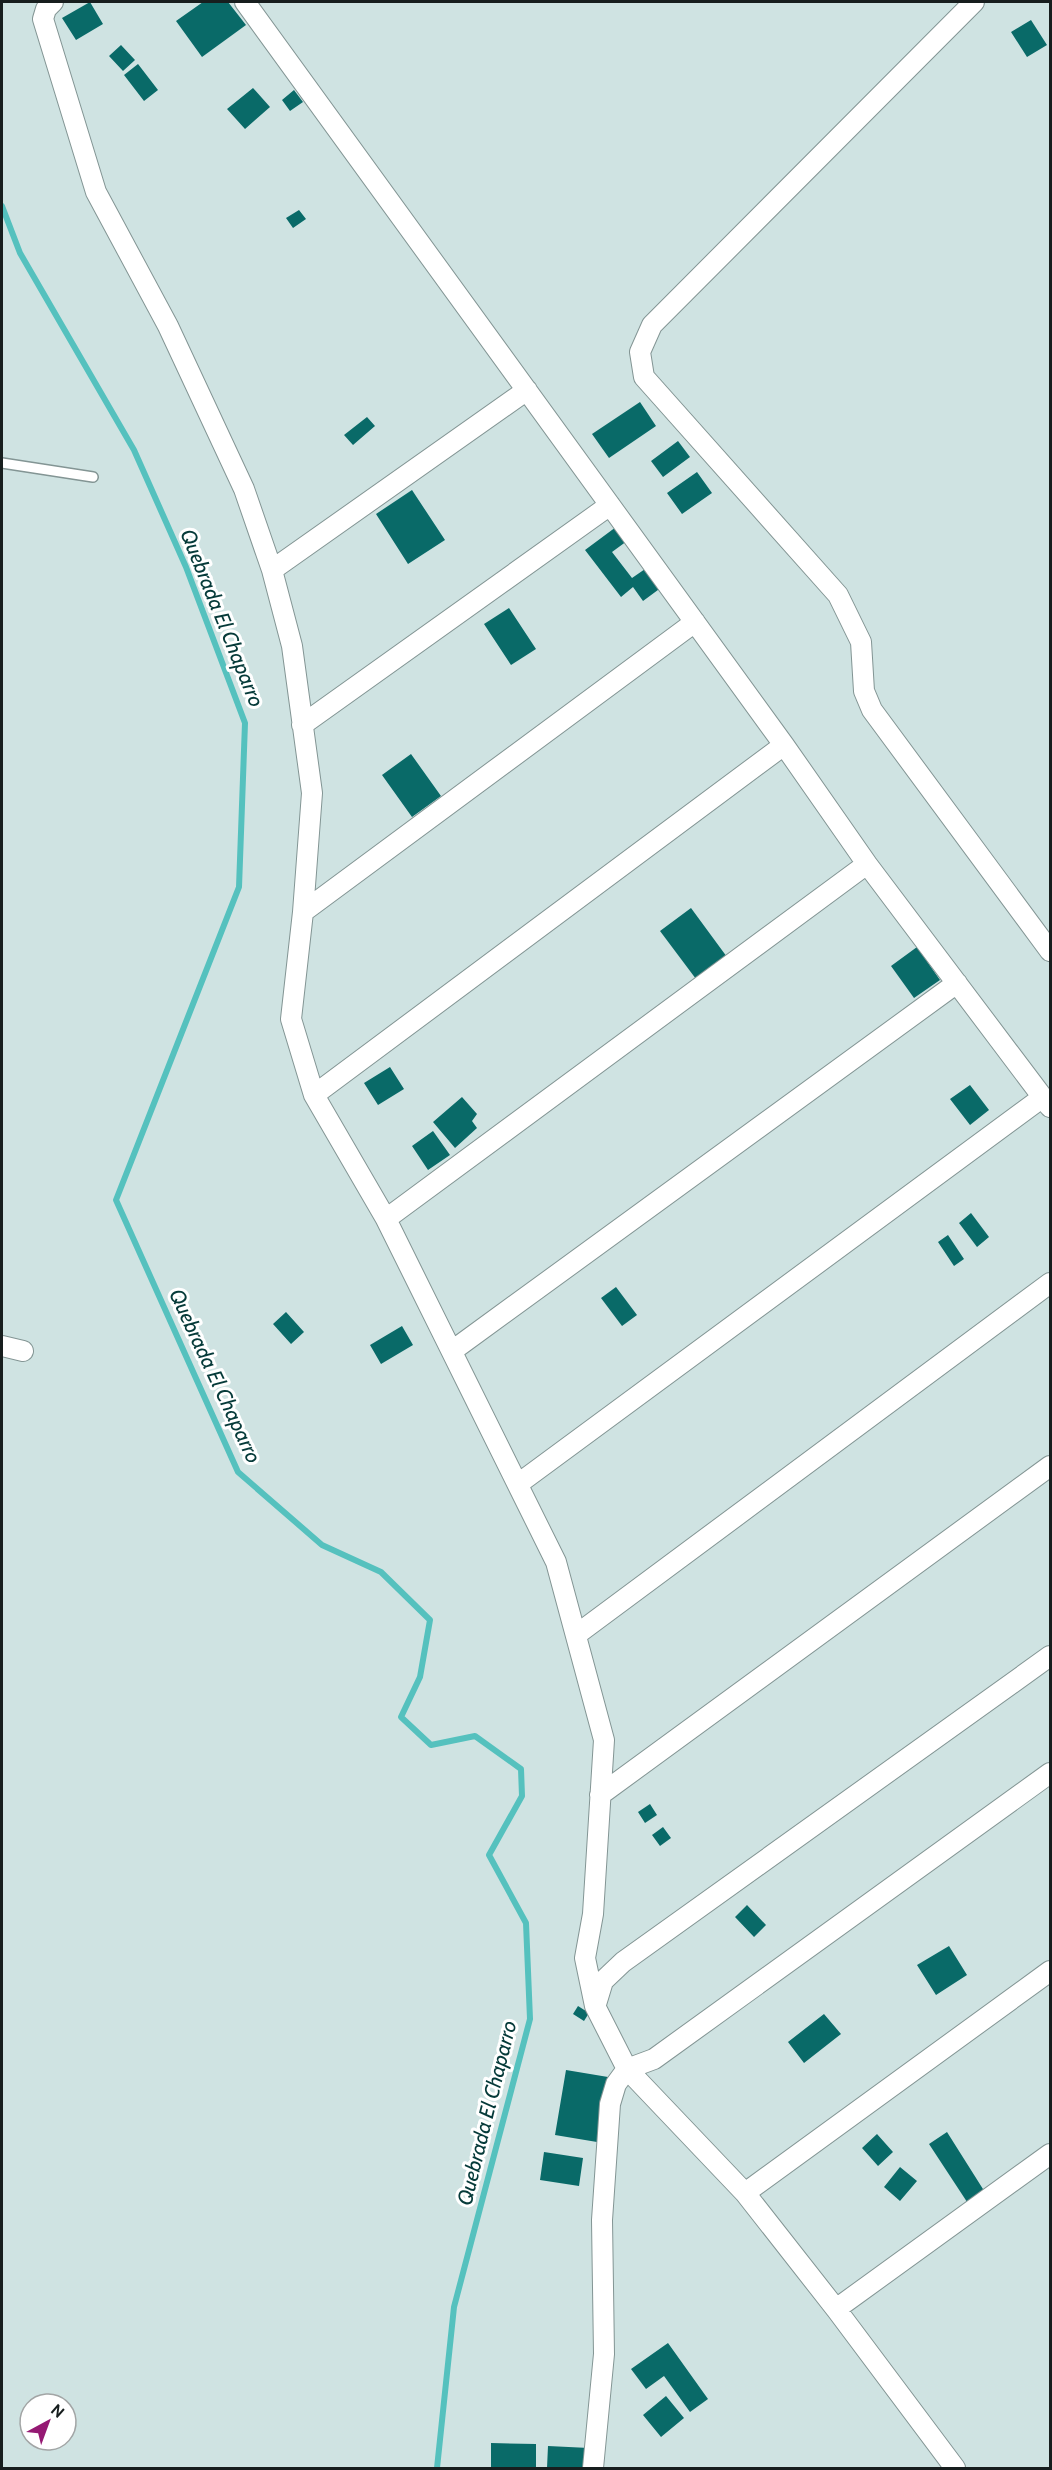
<svg xmlns="http://www.w3.org/2000/svg" width="1052" height="2470" font-family="Cabin,sans-serif">
  <style>
    .lines { fill: none; stroke-linecap: round; stroke-linejoin: round }
    .stream { stroke: #55c1be; stroke-width: 6 }
    .building { fill: #096a68 }
    .service-casing { stroke: #839594; stroke-width: 12 }
    .minor-casing { stroke: #839594; stroke-width: 22 }
    .service { stroke: #fff; stroke-width: 9 }
    .minor { stroke: #fff; stroke-width: 20 }
    .labels { text-anchor: middle; stroke-width: 6; stroke-linejoin: round; paint-order: stroke }
    .water-label { font-size: 21px; font-style: italic; fill: #053a39; stroke: #fff }
  </style>
  <rect width="100%" height="100%" fill="#cfe3e2"/>
  <g class="lines">
    <path class="stream" d="M2 206 20 253 134 450 186 567 245 723 239 887 116 1200 238 1472 322 1545 381 1572 430 1620 420 1677 401 1717 431 1745 475 1736 521 1769 522 1796 489 1855 526 1923 530 2019 454 2307 437 2468"/>
  </g>
  <path class="building" d="M90 2 103 24 76 40 62 18Z
    M203 2H228L246 25 202 57 176 21Z
    M1031 20 1047 45 1027 57 1011 32Z
    M121 45 135 60 123 71 109 56Z
    M138 64 158 90 144 101 124 75Z
    M253 88 270 107 245 129 227 109Z
    M294 90 303 102 290 111 282 100Z
    M299 210 306 219 293 228 286 218Z
    M640 402 656 426 609 458 592 434Z
    M367 417 375 426 353 445 344 435Z
    M678 441 690 457 663 477 651 461Z
    M697 472 712 493 682 514 667 493Z
    M412 490 445 540 408 564 376 514Z
    M616 527 627 541 612 552 632 578 648 567 662 587 643 601 633 587 621 597 585 550Z
    M509 608 536 649 511 665 484 624Z
    M411 754 441 796 412 817 382 775Z
    M691 908 727 957 696 979 660 931Z
    M917 947 940 980 914 998 891 966Z
    M390 1067 404 1089 378 1105 364 1083Z
    M970 1085 989 1110 970 1125 950 1099Z
    M462 1097 477 1114 472 1121 477 1128 455 1148 433 1122Z
    M433 1131 450 1155 428 1170 412 1146Z
    M971 1213 989 1237 977 1247 959 1223Z
    M948 1235 964 1259 954 1266 938 1242Z
    M616 1287 637 1315 622 1326 601 1298Z
    M286 1312 304 1332 291 1344 273 1324Z
    M402 1326 413 1345 381 1364 370 1345Z
    M650 1804 657 1815 645 1823 638 1812Z
    M663 1827 671 1838 660 1846 652 1835Z
    M747 1905 766 1925 754 1937 735 1917Z
    M949 1946 967 1975 936 1995 917 1965Z
    M578 2006 589 2013 584 2021 573 2014Z
    M824 2014 841 2034 804 2063 788 2042Z
    M566 2070 608 2077 597 2142 555 2135Z
    M947 2132 988 2197 971 2208 929 2144Z
    M877 2134 893 2152 878 2166 862 2148Z
    M544 2152 583 2158 579 2186 540 2180Z
    M900 2167 917 2181 900 2201 884 2187Z
    M668 2343 708 2399 690 2412 664 2376 646 2389 631 2369Z
    M666 2396 684 2418 661 2437 643 2415Z
    M491 2443 536 2444V2468H491Z
    M548 2446 589 2448V2468H547Z"/>
  <g class="lines">
    <defs>
      <path id="service" d="M2 463 93 477"/>
      <path id="minor" d="M53 2 46 9 43 19 96 192 168 326 244 489 272 570 292 646 312 793 303 912 291 1019 314 1095 386 1219 556 1562 604 1740 593 1914 585 1958 595 2006 627 2069 616 2084 610 2104 602 2220 604 2354 593 2468
        M245 2 784 745 867 864 1050 1107
        M974 2 652 325 640 352 644 377 838 595 861 642 864 691 872 710 1050 951
        M272 570 527 390
        M302 725 610 505
        M303 912 695 622
        M314 1095 784 745
        M386 1219 867 864
        M2 1346 23 1351
        M452 1351 957 983
        M518 1484 1043 1097
        M576 1635 1050 1283
        M600 1795 1050 1466
        M596 2004 603 1981 623 1962 1050 1656
        M745 2193 1050 1971
        M836 2309 1050 2154
        M955 2468 836 2309 745 2193 627 2069 654 2059 1050 1773"/>
    </defs>
    <use href="#service" class="service-casing"/>
    <use href="#minor" class="minor-casing"/>
    <use href="#service" class="service"/>
    <use href="#minor" class="minor"/>
  </g>
  <g class="labels">
    <g class="water-label">
      <text transform="translate(222 618) rotate(68)" y="7">Quebrada El Chaparro</text>
      <text transform="translate(215 1376) rotate(65)" y="7">Quebrada El Chaparro</text>
      <text transform="translate(487 2113) rotate(-76)" y="7">Quebrada El Chaparro</text>
    </g>
  </g>
  <rect width="1052" height="2470" fill="none" stroke="#171e1e" stroke-width="6"/>
  <g transform="translate(48 2422) rotate(41)"><circle r="28" fill="#ffffff" stroke="#a2a5a5" stroke-width="1.5"/>
  <path d="M0-4.5L10 22L0 15L-10 22Z" fill="#951973"/>
  <text y="-9" font-size="16" font-weight="bold" text-anchor="middle" fill="#171e1e">N</text>
  </g>
</svg>
